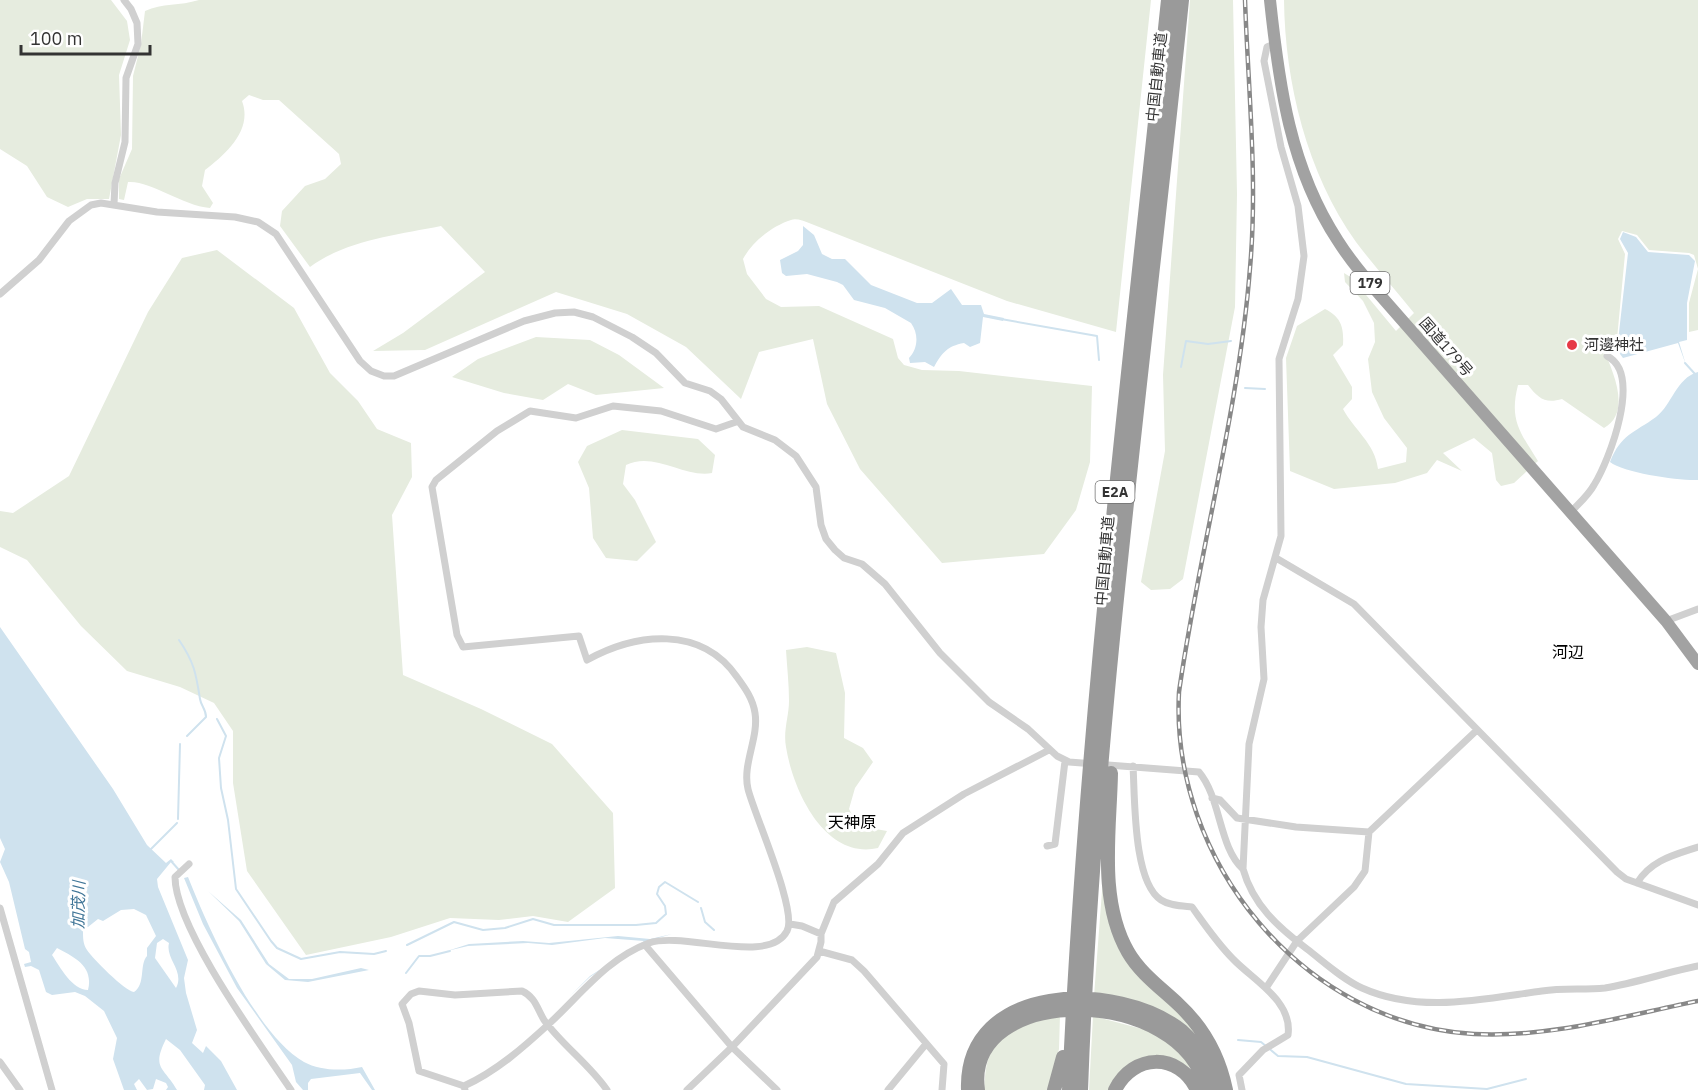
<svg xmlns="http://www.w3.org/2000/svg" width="1698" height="1090" font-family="'IBM Plex Sans','Noto Sans JP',sans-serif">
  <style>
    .green { fill: #e6ecdf }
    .water { fill: #cfe2ee; fill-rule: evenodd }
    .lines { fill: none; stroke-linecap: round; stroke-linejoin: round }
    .stream { stroke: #cfe2ee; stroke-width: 2 }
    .minor { stroke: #d0d0d0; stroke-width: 7 }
    .trunk { stroke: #a2a2a2; stroke-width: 12 }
    .motorway { stroke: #9a9a9a; stroke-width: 14 }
    .rail-casing { stroke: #888; stroke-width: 4.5 }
    .rail { stroke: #fff; stroke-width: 2; stroke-dasharray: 7; stroke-linecap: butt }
    .poi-dot { fill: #e63946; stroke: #fff; stroke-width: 2 }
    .labels { text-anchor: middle; stroke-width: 6; stroke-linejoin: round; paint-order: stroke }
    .shield { fill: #fff; stroke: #707070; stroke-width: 1.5 }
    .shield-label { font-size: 14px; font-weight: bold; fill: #333 }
    .street-label { font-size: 15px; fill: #333; stroke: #fff }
    .poi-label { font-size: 15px; fill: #333; stroke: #fff; text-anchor: start }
    .neighbourhood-label { font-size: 16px; fill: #000; stroke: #fff }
    .water-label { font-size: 16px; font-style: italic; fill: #3f7597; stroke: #fff }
  </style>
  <rect width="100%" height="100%" fill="#fff"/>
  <path class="green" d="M0 0H111L127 21 130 40 119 75 121 135 109 199H87L68 207 47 197 27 166 0 149Z
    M199 0H1151L1116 332 1007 301 809 223C804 221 796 218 791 220 772 226 752 242 743 259L747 274 766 299 781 307 819 306 893 339 898 358 904 365 922 370 959 371 1092 386 1090 462 1076 510 1044 554 942 563 860 469 827 404 813 339 759 352 741 399 686 347 627 314 556 292 425 350 373 351 403 333 485 272 441 226C396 235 347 240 310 267L280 226 282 211 305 186 325 179 341 164 339 154 279 100H263L249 95 242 101C253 130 226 154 205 170L202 186 213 203 210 208C181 205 150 180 128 182L124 200 119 199V179L132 149 133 76 141 44 145 11C162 3 180 6 199 0Z
    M1190 0H1233L1237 194 1235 307 1183 579 1170 589 1151 590 1141 582 1165 451 1163 375Z
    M1284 0H1698V330L1689 332V303L1698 269 1694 255 1689 253 1649 250 1637 235 1622 231 1618 239 1625 254 1617 339 1603 348C1613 372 1632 412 1604 428L1562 399C1545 404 1538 398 1528 385H1518C1509 420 1520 432 1538 461L1514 483 1501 486 1496 480 1492 453 1474 438 1443 453 1462 471 1437 460 1427 473 1395 483 1334 489 1290 471 1286 358 1297 326 1325 309C1341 317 1344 327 1343 345L1333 355 1352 387V399L1343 409C1354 430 1375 443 1378 469L1406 462 1407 448 1384 418 1372 392 1368 359 1375 342 1374 323 1363 301 1345 282 1344 273 1352 278 1396 331 1414 313C1395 289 1374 266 1356 242 1307 173 1285 83 1284 0Z
    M217 250 294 308 330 373 358 401 377 429 411 443 412 477 392 515 403 675 481 709 552 744 613 813 615 888 568 922 533 916 499 920 450 918 391 937 306 955 247 871 233 783V731L214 703 180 687 127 671 81 626 27 560 0 547V511L13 513 69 476 148 312 182 258Z
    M536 337 590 340 619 355 664 388 596 395 568 384 543 400 504 393 452 377 478 359Z
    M622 430 698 439 715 455 712 473C684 478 654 451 626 465L623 484 635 500 656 542 637 561 606 558 593 538 589 488 578 462 587 446Z
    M807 647 836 653 845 693 844 738 863 748 873 762 855 788 849 809 858 826 887 831 878 848C825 860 793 791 786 747 783 731 789 716 789 701 789 684 787 667 786 650Z
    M1105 852 1112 926 1190 1021 1210 1051 1196 1040 1094 996Z
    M1060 1015 1059 1049 1049 1090H984C985 1080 985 1067 989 1057 1001 1028 1033 1022 1060 1015Z
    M1093 1016 1150 1031 1176 1047 1193 1069C1145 1051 1143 1048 1111 1090H1089Z"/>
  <path class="water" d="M803 226 814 235 822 254 832 259H845L871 285 917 303H932L951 289 962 305H981L984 314 1004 318 1003 321 983 317 980 343 970 347 964 343C947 346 942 353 934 367L925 362 910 363 909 358C918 349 919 334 911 323L885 308 854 300 843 285 837 282 807 274 786 276 782 273 780 260 798 251 803 245Z
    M1623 232 1636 237 1648 252 1689 255 1695 261 1687 303V340L1679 342 1686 365 1678 343 1623 358 1617 350 1628 253 1620 239Z
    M1698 372V480C1680 481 1624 473 1610 462 1621 434 1634 433 1656 417 1672 405 1676 378 1698 372Z
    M0 627 113 789 147 845 166 863 171 859 174 862H171L157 879 158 887 188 960 184 978 186 993 197 1030 192 1043 203 1053 206 1046 221 1061 237 1090H204L205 1085 180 1050 166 1039C151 1069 164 1067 177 1090H166L168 1087 166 1083 156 1079 153 1089 147 1090 139 1079 134 1084 137 1090H124L113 1059 117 1038 104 1011 85 996 75 992 52 995 46 992 39 970 31 966 25 967 24 964 31 962 29 952 25 949 9 882 0 862 5 849 0 838ZM134 909 146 915 156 936 147 948V956C139 965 146 984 134 992 125 991 92 958 87 950 83 944 83 938 83 931L98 919 103 921 121 910ZM163 939 169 943C165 959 185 971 176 988L155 958 157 943ZM57 948C74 957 94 966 88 990 72 990 60 967 52 955Z
    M188 877C208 927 255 1034 304 1062 320 1071 344 1071 362 1067L375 1090H372L360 1073 311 1079 308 1083V1090H303L296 1082 292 1065 237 988 203 924 184 878Z
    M208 891 241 920 269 964 289 979H312L361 968 369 970 308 982 285 980 266 964 239 921Z
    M672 934 641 943 590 977 570 996 590 976 644 941 605 938 552 945 528 943 468 946 447 951 469 944 523 941 549 943 618 936 650 939Z"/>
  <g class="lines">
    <path class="stream" d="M1001 319 1097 336 1099 360
      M1685 363 1695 374
      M1181 367 1186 341 1208 344 1231 341
      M1245 388 1265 389
      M179 640C194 662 196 673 200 699 201 706 206 709 206 717L187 736
      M217 719 226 736 219 758 221 788 228 820 236 889 271 941 277 948 301 959 340 952 374 954 386 951
      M178 819 180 744
      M149 851 177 823
      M171 861 179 870
      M701 908 705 922 714 930
      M407 945 454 922 483 930 505 928 533 919 554 925H636L656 923 666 914 665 906 657 894 659 887 665 882 698 902
      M406 973 419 956H430L450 951
      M1238 1040 1261 1042 1278 1056 1307 1057 1406 1084 1487 1089 1526 1079"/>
    <path class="minor" d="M1274 44 1267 47 1264 61 1281 147 1298 206 1304 256 1298 299 1279 359 1281 536 1263 600 1261 627 1264 679 1249 744 1243 869C1253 905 1278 927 1307 949 1324 962 1342 979 1362 988 1420 1014 1483 999 1542 991 1563 988 1584 990 1605 988 1636 983 1667 972 1698 966
      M114 204 115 183 125 142 126 78 138 44 137 23 131 9 124 0
      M0 294 39 260 69 221 91 205 101 203 157 212 235 217 258 222 276 234 360 361 371 371 384 376H394L524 321 555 313 574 312 593 317 632 337 656 353 685 383 710 391 721 399 743 427 775 440 796 456 816 487 821 525 826 539 835 550 844 558 862 564 885 584 940 653 989 702 1028 729 1057 756 1069 762 1199 772C1221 798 1219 848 1243 869
      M1570 513C1578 504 1588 496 1594 485 1609 461 1643 374 1607 356
      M1276 558 1354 604 1617 872 1626 879 1698 905
      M1666 621 1698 609
      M1133 766C1135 798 1133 882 1161 900 1170 906 1182 906 1192 907 1205 925 1217 943 1233 959 1253 980 1293 1001 1288 1035L1263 1050 1239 1075 1242 1090
      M1212 798 1220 800 1237 818 1296 827 1369 832 1477 730
      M1047 846 1055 844 1065 761
      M189 864 175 877C175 928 260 1044 291 1090
      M1637 883C1651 860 1674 855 1698 847
      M0 908 52 1090
      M790 924 802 926 821 934
      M645 945 732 1047 777 1090
      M819 951 852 960 864 971 944 1064 942 1090
      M1266 988 1297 941 1354 887 1365 871 1369 832
      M0 1062 20 1090
      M464 1086 419 1071 409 1023 402 1004 411 994 419 991 455 995 522 991C535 997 537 1008 544 1020 562 1045 589 1064 607 1090
      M465 1090 464 1086C497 1071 525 1046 551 1022 582 993 608 958 649 943 684 931 769 966 787 931 798 911 754 814 748 789 742 764 759 738 755 713 753 699 745 688 737 677 701 625 636 633 587 660L579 636 463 647 457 635 432 487 436 480 497 431 530 411 576 418 613 406 661 411 716 429 736 422
      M687 1090 732 1047 817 957 821 942V934L834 902 878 864 903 833 964 794 1049 750
      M888 1090 926 1044"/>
    <path class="trunk" d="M1270 0C1279 85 1290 168 1338 241 1350 260 1365 278 1380 295L1666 621 1698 664"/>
    <path class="motorway" d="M1111 773C1110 830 1098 900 1128 952 1140 973 1161 988 1178 1004 1204 1028 1219 1056 1226 1090
      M968 1090C964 982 1119 980 1182 1031 1200 1047 1210 1067 1215 1090
      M978 1090C963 982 1185 984 1206 1090
      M1054 1090 1063 1057
      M1069 1090C1085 725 1130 363 1168 0
      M1081 1090C1094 725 1145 363 1182 0
      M1115 1090C1133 1053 1179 1052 1197 1090"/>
    <defs>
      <path id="rail" d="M1245 0C1248 88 1258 179 1250 268 1239 410 1199 551 1179 692 1170 860 1302 1024 1474 1034 1550 1038 1624 1016 1698 1001"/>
    </defs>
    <use href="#rail" class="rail-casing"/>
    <use href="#rail" class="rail"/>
  </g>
  <circle class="poi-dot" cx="1572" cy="345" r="6"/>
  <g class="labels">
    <g class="shield">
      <rect x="1350.5" y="272" width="39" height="22" rx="4.5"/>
      <rect x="1095.5" y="481" width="39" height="22" rx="4.5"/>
    </g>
    <g class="shield-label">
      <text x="1370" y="288">179</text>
      <text x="1115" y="497">E2A</text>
    </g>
    <g class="street-label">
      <text transform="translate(1157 77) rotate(-84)" y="5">中国自動車道</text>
      <text transform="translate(1446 347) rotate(49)" y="5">国道179号</text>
      <text transform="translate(1105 561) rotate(-85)" y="5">中国自動車道</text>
    </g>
    <g class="poi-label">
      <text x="1584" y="350">河邊神社</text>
    </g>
    <g class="neighbourhood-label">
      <text x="1568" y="658">河辺</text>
      <text x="852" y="828">天神原</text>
    </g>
    <g class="water-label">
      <text transform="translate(78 905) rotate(-89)" y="6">加茂川</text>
    </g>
  </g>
  <path d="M21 45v9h129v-9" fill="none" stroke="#333333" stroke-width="3"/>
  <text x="30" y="45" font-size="18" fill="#333333" stroke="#ffffff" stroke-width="4.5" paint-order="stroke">100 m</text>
</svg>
